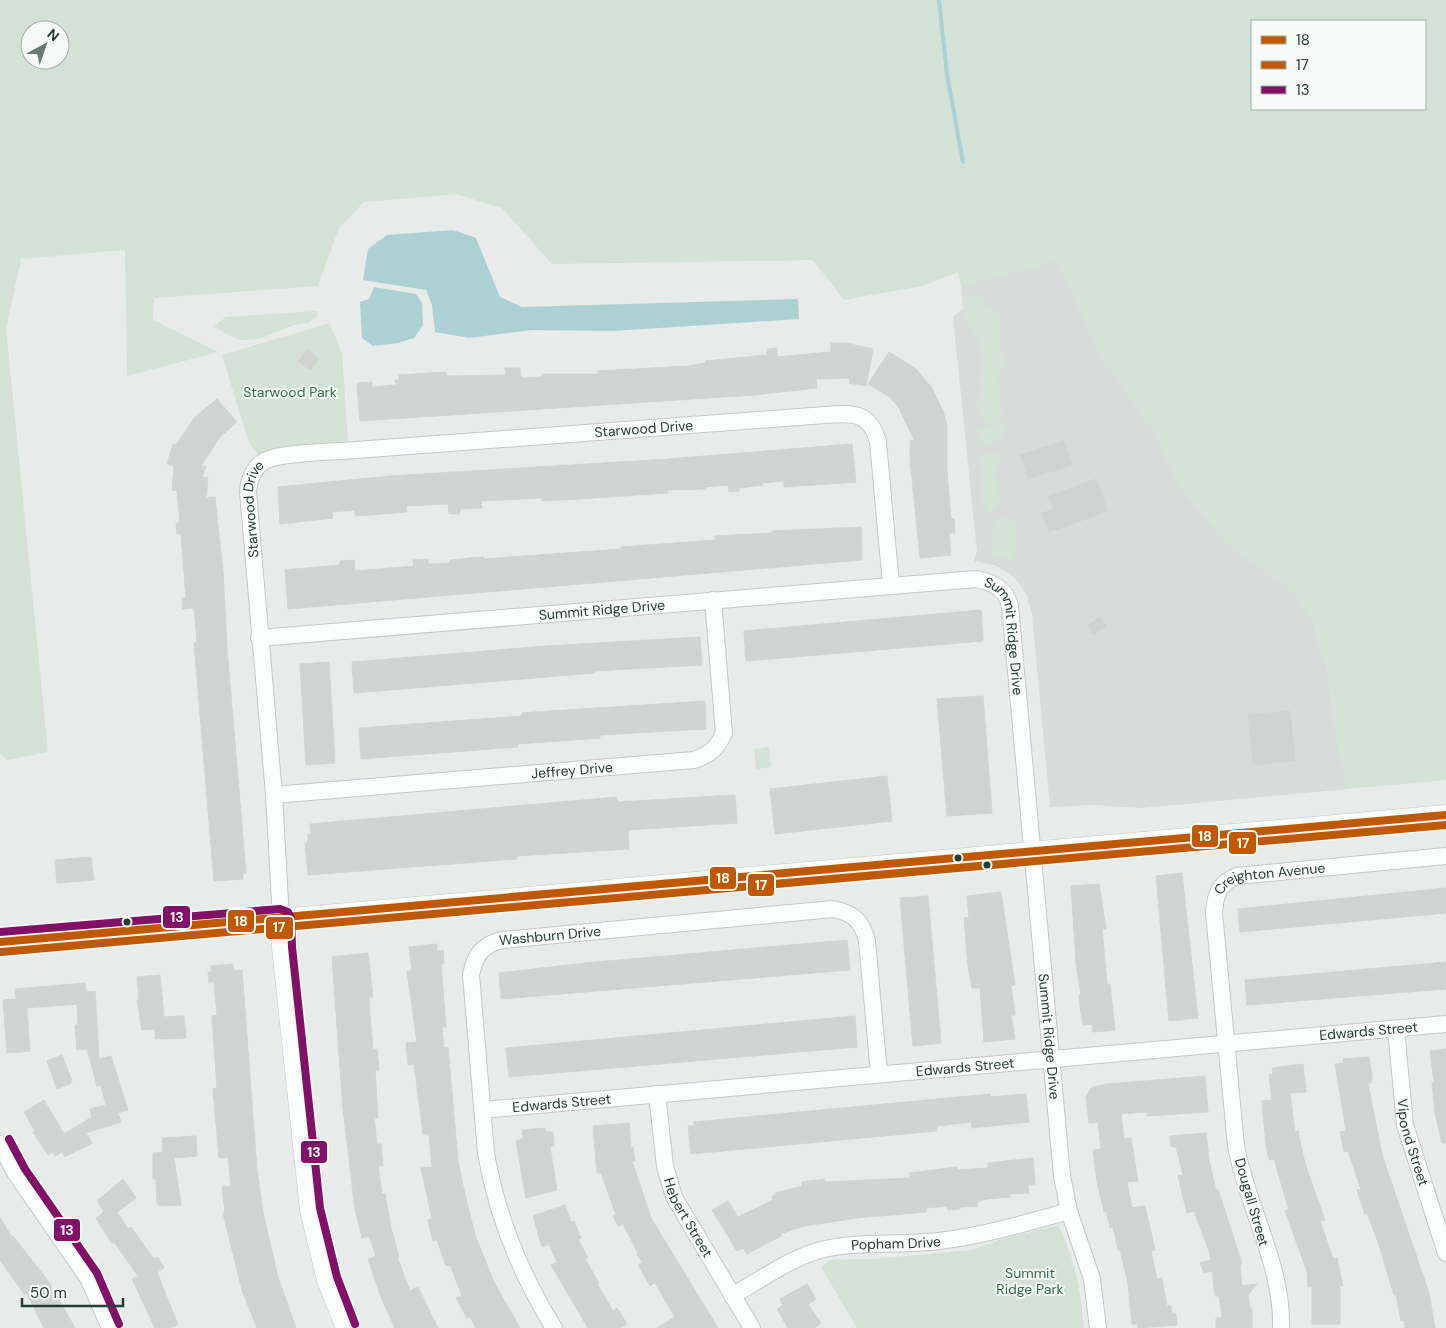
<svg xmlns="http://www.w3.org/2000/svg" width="1446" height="1328" font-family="'DM Sans',sans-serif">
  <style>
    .built { fill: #d5dcd9 }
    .green { fill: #d2e2d6; fill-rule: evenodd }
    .water { fill: #acd1d5 }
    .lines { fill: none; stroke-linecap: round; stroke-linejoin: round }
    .stream { stroke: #acd1d5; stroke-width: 4 }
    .building { fill: #cfd4d2; stroke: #d0d4d2 }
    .minor-casing { stroke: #c4c8c6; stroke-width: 18 }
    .tertiary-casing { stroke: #c4c8c6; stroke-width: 21 }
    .secondary-casing { stroke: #c2c8c6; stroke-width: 24 }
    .minor { stroke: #fbfcfc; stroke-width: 16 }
    .tertiary { stroke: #fbfcfc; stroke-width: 20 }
    .secondary { stroke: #fbfcfc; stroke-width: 22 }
    .bus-1-casing { stroke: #f5f9f7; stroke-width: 11 }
    .bus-2-casing { stroke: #f5f9f7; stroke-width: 11 }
    .bus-3-casing { stroke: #f5f9f7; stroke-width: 11 }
    .bus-1 { stroke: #bf5900; stroke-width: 8 }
    .bus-2 { stroke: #bf5900; stroke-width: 8 }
    .bus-3 { stroke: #811167; stroke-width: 8 }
    .bus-dot { fill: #263d35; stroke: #f5f9f7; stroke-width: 2 }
    .labels { text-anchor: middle; stroke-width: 4; stroke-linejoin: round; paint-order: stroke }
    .park-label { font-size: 14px; fill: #346f48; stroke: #f5f9f7 }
    .street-label { font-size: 14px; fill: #263d35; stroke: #f5f9f7 }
    .line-badge { stroke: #f5f9f7; stroke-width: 2 }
    .badge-label { font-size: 14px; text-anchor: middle; font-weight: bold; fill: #fff }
  </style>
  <rect width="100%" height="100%" fill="#e7ebe9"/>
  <path class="built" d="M1056 259 1103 359 1153 429 1181 489 1231 546 1292 590 1312 620 1328 672 1333 718 1347 789 1142 808 1091 805 1050 807 1032 614 1027 596 1019 583 1009 573 994 565 974 561 977 551 953 317 963 309 961 285 1046 264Z"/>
  <path class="green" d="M0 0H1446V780L1347 789 1333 718 1328 672 1312 620 1292 590 1231 546 1181 489 1153 429 1103 359 1056 259 1046 264 961 285 958 272 922 286 844 300 813 260 552 264 502 208 456 194 364 202 339 228 318 286 154 298 153 320 218 352 127 376 125 250 21 259 6 329 48 752 7 760 0 754ZM1252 21H1425V109H1252ZM30 30H60V60H30Z
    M979 294 988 307 1000 313 999 345 1007 361 998 380 1003 414 1000 420 984 424 976 403 982 393 979 381 983 358 977 337 965 322 962 297Z
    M317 311 318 315 309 323C286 323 267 342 242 340 233 339 221 330 214 326L226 317Z
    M330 323 342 354 348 441 277 448 258 454 249 443 222 355Z
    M1003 421 1007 428 1003 437 988 445 980 440 977 429 992 427 995 423Z
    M992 453 1001 455 1002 461 994 470C995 482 1000 492 1000 504L991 512 982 502 980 454Z
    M1011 516 1016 526 1018 548 1011 559 993 557 991 527 999 518Z
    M769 747 771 767 756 769 754 749Z
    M1058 1225C1075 1258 1081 1291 1084 1328H857L821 1267 830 1260 872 1259 973 1250 999 1240Z"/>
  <path class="water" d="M453 230 476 238 500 297 522 307 798 299 799 319 613 331 532 330 469 338 435 332 432 305 426 290 363 280 368 249 387 235Z
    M374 287 416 294 422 303 423 325 414 338 398 343 373 346 362 338 360 302 369 299Z"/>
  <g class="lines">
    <path class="stream" d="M939 0 947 75 963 162"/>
  </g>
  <path class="building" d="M831 343H846L873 349 866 386 849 383 850 378 816 379 817 388 754 395 360 421 357 383 372 382V387L396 385 395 380H399V375L446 372 447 376 506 375 505 368H520L521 378 543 377 542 374H598V371L688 366 706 363V361L767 355V349L777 348V357L831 352Z
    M308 349 319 359 310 370 298 361Z
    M889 352 916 369 932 388 943 411 947 426V471L951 519 954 518 955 533H949L951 555 920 558 910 459V441L914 440 899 408 890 397 868 384Z
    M217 399 237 422 220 437 201 466 206 467 202 477 208 478 206 498 215 497 223 572 227 648 246 873H243V879L214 881 194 643 197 642 194 608 183 609 182 598H186L181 534H177L176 523H180L177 491 172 490 174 466 167 464 173 444 176 445 195 417Z
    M1064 441 1072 465 1028 479 1021 455Z
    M852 444 856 482 784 487V481L762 483 763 485 739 488V491L729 492 728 485 704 487 705 489 668 490V493L579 499 542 501V498L481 501 482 508 460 509V514H449L448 504 406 506 407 512 355 516V510L332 512 333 518 280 524 278 487 390 476 668 459Z
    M1096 479 1108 511 1049 532 1042 513 1054 509 1049 496Z
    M861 527 862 560 288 609 285 570 340 565V561L354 560 355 571 414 566 413 560 428 559V564L451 563 450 560 469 558 484 557V559L621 549V547L715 540V536L772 533V531Z
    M981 610 983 641 746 661 744 631Z
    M1100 617 1106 626 1093 635 1087 626Z
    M700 637 702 665 595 671V673L354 693 352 662 546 646Z
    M329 662 335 763 306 765 300 664Z
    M983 696 992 813 947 816 937 699Z
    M705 701 706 729 600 735V738L517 744 518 747 361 759 359 728 522 716V713L535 712Z
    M1290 711 1295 761 1253 765 1248 715Z
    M887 776 892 821 775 834 770 789Z
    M735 795 737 823 628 830 629 849 517 856V859L308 875 305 843 308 842V834H311L310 824 617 797V802Z
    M91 857 94 880 57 883 55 860Z
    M1182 873 1198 1018 1169 1021 1156 876Z
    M1099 884 1106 928 1102 929 1107 984H1110L1115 1030 1093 1032 1092 1024 1083 1025 1080 1007 1079 995H1081L1076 963 1071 886Z
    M1446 888V913L1240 932 1238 909Z
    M1001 892 1015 985H1011L1015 1015H1011L1015 1039 984 1042 980 988H972L968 966 964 918 969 917 967 896Z
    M928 896 941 1043 913 1046 900 898Z
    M847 940 850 970 501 999 499 973 585 963Z
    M437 944V951L443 950 444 963 441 964 446 1027H442L444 1048 448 1047 458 1161 465 1195 475 1235 494 1282 520 1328H476L470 1317 467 1318 456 1298 462 1296 450 1265 446 1266 437 1240 433 1241 428 1220 432 1219 421 1168 432 1167 429 1134H423L414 1064 408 1065 406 1043 417 1042 407 971H412L409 947Z
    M368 953 373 997H369L370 1015 373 1050 377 1049 379 1070H375L378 1118 374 1119 377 1144H381L383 1166H378L382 1194H385L391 1228 399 1257H397L410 1291 418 1287 438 1328H395L380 1295 368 1259 376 1256 369 1236 362 1238 355 1209 343 1109 332 957Z
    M1446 962V989L1247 1005 1245 980Z
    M233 964 234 971 242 970 257 1170 263 1212 278 1277 296 1328H257L242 1290 223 1213H225L222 1187 231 1186 228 1157 219 1158 213 1089 217 1088 212 1016 217 1015 214 982H209L208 972H212L211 966Z
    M160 975 164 1017 184 1016 186 1038 155 1039V1029L142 1030 137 1000 139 999 137 977Z
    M85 983 86 992 95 991 99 1059 111 1056 128 1110 118 1113 121 1122 86 1133 92 1143 79 1150V1149L65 1157 62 1152 55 1156 53 1152 48 1155 33 1132 35 1131 24 1112 44 1100 64 1134 92 1117 90 1109 106 1105 101 1085 97 1086 87 1049 77 1050 75 1025H78L77 1004 27 1008 30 1051 7 1053 3 1000 16 999 15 989Z
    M855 1016 857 1047 509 1077 506 1048Z
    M1446 1049V1143H1442L1435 1113 1432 1082H1434L1430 1051Z
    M62 1055 72 1081 70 1084 57 1089 47 1061Z
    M1369 1057 1372 1077 1371 1083H1368L1382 1155 1429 1293 1435 1328H1405L1404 1320 1401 1321 1396 1294 1394 1295 1378 1242 1367 1213 1365 1214 1357 1190 1361 1189 1348 1151 1344 1152 1340 1132 1346 1131 1335 1064 1344 1063 1343 1059Z
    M1303 1064 1306 1092 1290 1093 1295 1132 1298 1131 1305 1164 1325 1220 1320 1221 1333 1259 1337 1258 1343 1286H1340V1324H1312V1286L1308 1287 1307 1271 1285 1211 1289 1209 1287 1204 1274 1159 1269 1160 1266 1145 1262 1101 1272 1100 1269 1075 1273 1074 1272 1068Z
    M1205 1076 1208 1112 1147 1116V1112L1121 1114 1124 1139 1131 1138 1138 1181 1127 1182 1132 1208 1145 1206 1155 1250 1151 1251 1157 1279 1162 1278 1167 1306H1171L1172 1314H1176L1177 1325 1138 1328V1324H1132L1128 1284 1120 1250H1118L1113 1227 1110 1228 1106 1211 1104 1212 1097 1182 1093 1150 1101 1149 1098 1122 1089 1123 1086 1096 1092 1087 1108 1084Z
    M990 1094V1097L1026 1094 1029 1122 972 1128 971 1122 937 1126V1131L691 1154 688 1126H694V1122Z
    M629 1123 631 1148 633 1147 635 1161H632L651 1218 718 1328H657L675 1317 655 1283 650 1286 638 1265 642 1262 637 1254 638 1253 623 1224 618 1226 613 1216 616 1215 601 1173H597L593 1126Z
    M545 1128 546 1132H553L554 1146 550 1147 557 1190 526 1198 516 1141 523 1139 522 1130Z
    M1206 1133 1209 1160 1216 1190 1218 1189 1242 1264 1240 1265 1242 1286 1257 1284 1248 1295 1250 1309H1252V1328H1216V1318H1222L1219 1296H1215L1212 1271 1204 1273 1200 1263 1211 1260 1209 1251 1194 1211 1187 1213 1178 1176 1183 1175 1176 1147H1171L1170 1136Z
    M196 1136 197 1156 174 1158 181 1205 160 1206 157 1203 156 1179H153V1153L163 1152 162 1138Z
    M1033 1158 1035 1185H1028L1029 1193 1010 1194 1011 1197 986 1199 977 1202 978 1206 960 1207V1209L948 1210 947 1206 926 1208V1212L857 1218 804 1226 780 1234 781 1236 747 1254 743 1248 737 1251 712 1210 728 1201 738 1217 773 1200 772 1196 776 1195 775 1193 802 1186V1182L824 1179 825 1182 910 1178V1173L957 1167V1170L988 1168V1163Z
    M123 1179 136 1198 117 1212 128 1229 131 1227 154 1259 158 1257 164 1268 157 1272 178 1325 168 1328H155L132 1279 138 1276 114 1242 112 1244 96 1218 104 1212 97 1201Z
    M565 1205 571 1222 574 1221 581 1238 578 1239 588 1258 585 1259 599 1283 597 1284 613 1311 617 1308 627 1324 619 1328H588L551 1265 557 1262 549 1244 542 1247 533 1216Z
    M0 1218 12 1237 13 1236 49 1282 75 1328H44L27 1294 25 1295 0 1260Z
    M807 1284 816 1299 808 1304 821 1323 814 1328H788L777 1309 783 1305 780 1299Z"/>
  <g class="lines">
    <defs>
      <g id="minor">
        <path id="s1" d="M259 638 976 579C993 582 1006 589 1010 606L1062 1176 1069 1211 1092 1279 1098 1328"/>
        <path id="s2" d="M274 795 694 760C710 755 717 748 724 733L713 600"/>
        <path id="s3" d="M281 919 274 795 248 492C249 480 252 469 263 462 277 452 336 452 356 450L825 415C852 413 870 411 878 442L891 585"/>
        <path id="s4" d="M1396 1029 1405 1125 1446 1253"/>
        <path id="s5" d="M657 1094 665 1166 674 1197 752 1328"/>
        <path id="s6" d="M483 1110 1446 1024"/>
        <path d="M0 1144 16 1174 88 1278 110 1328"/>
        <path id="s7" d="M732 1296C760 1280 786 1261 817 1251 855 1240 899 1246 939 1241 983 1236 1026 1223 1069 1211"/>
        <path id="s8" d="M554 1328C520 1273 497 1217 486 1153L471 975C475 955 482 945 502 940L833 909C854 913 862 921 867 941L879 1074"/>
        <path id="s9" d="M1281 1328C1283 1265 1247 1207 1236 1146L1214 913C1215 895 1219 883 1237 876L1446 856"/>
      </g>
      <path id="tertiary" d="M346 1328 327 1280 310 1210 282 948 281 919 1446 815"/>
      <path id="secondary" d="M0 942 281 919"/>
    </defs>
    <use href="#minor" class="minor-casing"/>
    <use href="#tertiary" class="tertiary-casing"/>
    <use href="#secondary" class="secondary-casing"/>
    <use href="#minor" class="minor"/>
    <use href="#tertiary" class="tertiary"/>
    <use href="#secondary" class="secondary"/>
    <defs>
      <path id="bus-1" d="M0 942 1446 815"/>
      <path id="bus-2" d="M1 952 1446 825"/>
      <path id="bus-3" d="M0 932 280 909 288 912 291 918 292 947 320 1208 337 1277 355 1324
        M9 1139 25 1169 97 1273 119 1324"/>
    </defs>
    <use href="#bus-1" class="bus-1-casing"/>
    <use href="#bus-2" class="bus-2-casing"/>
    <use href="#bus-3" class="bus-3-casing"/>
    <use href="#bus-1" class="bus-1"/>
    <use href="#bus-2" class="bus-2"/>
    <use href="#bus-3" class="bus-3"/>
  </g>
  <g class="bus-dot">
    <circle cx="958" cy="858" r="4.5"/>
    <circle cx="987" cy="865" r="4.5"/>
    <circle cx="127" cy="922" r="4.5"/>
  </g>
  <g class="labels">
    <g class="park-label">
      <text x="290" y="397">Starwood Park</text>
      <text x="1030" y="1278">Summit<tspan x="1030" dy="16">Ridge Park</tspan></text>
    </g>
    <g class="street-label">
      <text dy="5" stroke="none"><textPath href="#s3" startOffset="846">Starwood Drive</textPath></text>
      <text dy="5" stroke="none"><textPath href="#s3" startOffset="412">Starwood Drive</textPath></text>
      <text dy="5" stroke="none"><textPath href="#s1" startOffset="344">Summit Ridge Drive</textPath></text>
      <text dy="5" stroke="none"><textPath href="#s1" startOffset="792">Summit Ridge Drive</textPath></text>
      <text dy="5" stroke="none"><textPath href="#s2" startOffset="299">Jeffrey Drive</textPath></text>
      <text dy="5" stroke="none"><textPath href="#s9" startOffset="500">Creighton Avenue</textPath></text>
      <text dy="5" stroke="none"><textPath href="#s8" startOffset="466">Washburn Drive</textPath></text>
      <text dy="5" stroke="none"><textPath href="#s6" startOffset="889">Edwards Street</textPath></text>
      <text dy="5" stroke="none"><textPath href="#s1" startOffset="1198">Summit Ridge Drive</textPath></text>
      <text dy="5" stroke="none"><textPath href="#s6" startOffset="484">Edwards Street</textPath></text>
      <text dy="5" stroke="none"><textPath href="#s6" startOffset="79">Edwards Street</textPath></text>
      <text dy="5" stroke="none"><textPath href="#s4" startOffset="115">Vipond Street</textPath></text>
      <text transform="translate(1252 1202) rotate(74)" y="5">Dougall Street</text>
      <text dy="5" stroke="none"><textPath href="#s5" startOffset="129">Hebert Street</textPath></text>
      <text dy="5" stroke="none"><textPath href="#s7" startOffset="176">Popham Drive</textPath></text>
    </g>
  </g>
  <g class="line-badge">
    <rect x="1191" y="824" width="28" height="24" rx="5" fill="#bf5900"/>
    <rect x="1228" y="831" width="29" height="24" rx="5" fill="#bf5900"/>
    <rect x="709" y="866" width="28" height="24" rx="5" fill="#bf5900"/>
    <rect x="747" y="873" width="28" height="24" rx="5" fill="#bf5900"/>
    <rect x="162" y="905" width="29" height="24" rx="5" fill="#811167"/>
    <rect x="227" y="909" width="28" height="24" rx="5" fill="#bf5900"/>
    <rect x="265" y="916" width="29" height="24" rx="5" fill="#bf5900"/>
    <rect x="300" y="1140" width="28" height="24" rx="5" fill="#811167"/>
    <rect x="53" y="1218" width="28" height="24" rx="5" fill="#811167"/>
  </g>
  <g class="badge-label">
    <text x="1205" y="841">18</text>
    <text x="1243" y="848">17</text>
    <text x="723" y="883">18</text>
    <text x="761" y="890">17</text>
    <text x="177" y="922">13</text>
    <text x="241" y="926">18</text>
    <text x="279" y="932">17</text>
    <text x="314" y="1157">13</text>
    <text x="67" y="1235">13</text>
  </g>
  <rect x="1251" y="20" width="175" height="90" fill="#f5f9f7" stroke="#a2aea9"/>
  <rect x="1261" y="36" width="25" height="8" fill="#bf5900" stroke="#a2aea9"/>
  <text x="1296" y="45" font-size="15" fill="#263d35">18</text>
  <rect x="1261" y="61" width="25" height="8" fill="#bf5900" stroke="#a2aea9"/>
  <text x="1296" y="70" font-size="15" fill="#263d35">17</text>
  <rect x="1261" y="86" width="25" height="8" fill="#811167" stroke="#a2aea9"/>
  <text x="1296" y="95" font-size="15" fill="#263d35">13</text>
  <g transform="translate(45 45) rotate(40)"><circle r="24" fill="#f5f9f7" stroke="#a2aea9"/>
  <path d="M0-4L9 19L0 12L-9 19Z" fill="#6a7a74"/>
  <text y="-8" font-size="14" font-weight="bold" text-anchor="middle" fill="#263d35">N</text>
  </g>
  <path d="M22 1298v8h101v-8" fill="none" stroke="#263d35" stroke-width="2.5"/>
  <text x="30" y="1298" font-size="15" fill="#263d35" stroke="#f5f9f7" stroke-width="4" paint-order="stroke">50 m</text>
</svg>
